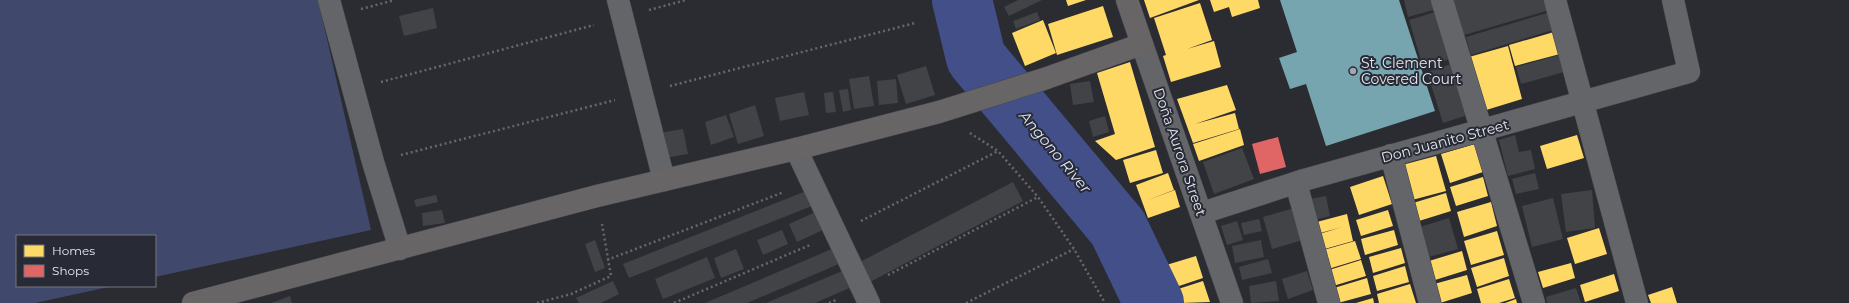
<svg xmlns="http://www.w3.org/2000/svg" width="1849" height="303" font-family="Montserrat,sans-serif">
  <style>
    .green { fill: #40496b }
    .homes { fill: #ffd966 }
    .shops { fill: #e06666 }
    .public { fill: #76a5af }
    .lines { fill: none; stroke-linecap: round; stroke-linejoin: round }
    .river { stroke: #424f89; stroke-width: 60 }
    .building { fill: #424347 }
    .street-casing { stroke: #47474d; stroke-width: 23 }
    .secondary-casing { stroke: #47474d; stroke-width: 23 }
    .path { stroke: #67686d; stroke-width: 2.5; stroke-dasharray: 2 3; stroke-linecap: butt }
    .street { stroke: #646569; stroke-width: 22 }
    .secondary { stroke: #676566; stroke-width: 22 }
    .poi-dot { fill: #a5a6ad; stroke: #282b35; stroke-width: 1.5 }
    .labels { text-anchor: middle; stroke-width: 4; stroke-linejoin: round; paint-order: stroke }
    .poi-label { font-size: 14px; fill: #e6e8ef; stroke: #282b35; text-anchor: start }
    .street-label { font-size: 14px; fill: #e6e8ef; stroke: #282b35 }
    .water-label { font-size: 15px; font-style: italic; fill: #dee4f7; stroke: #282b35 }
  </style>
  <rect width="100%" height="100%" fill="#2b2c32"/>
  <path class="green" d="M0 0H318L371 230 155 277V236H17V286H113L35 303H0Z"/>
  <path class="homes" d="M1066 0H1086L1068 6Z
    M1144 0H1199L1150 18Z
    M1210 0H1258L1260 8 1232 17 1229 7 1214 12Z
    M1200 3 1212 40 1187 49 1214 41 1221 67 1171 82 1163 56 1166 55 1154 18Z
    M1103 6 1113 37 1057 55 1048 24Z
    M1043 20 1056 53 1025 66 1012 33Z
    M1554 32 1560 54 1515 66 1509 45Z
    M1508 46 1522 99 1483 111 1469 57Z
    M1130 62 1155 147 1116 160 1095 141 1115 134 1097 73Z
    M1227 85 1236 110 1195 124 1235 113 1239 129 1193 143 1177 99Z
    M1240 129 1244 145 1199 161 1193 144Z
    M1577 135 1584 158 1547 169 1540 146Z
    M1475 144 1483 172 1450 183 1441 154Z
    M1156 150 1163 173 1130 183 1123 160Z
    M1436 156 1446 191 1412 200 1402 165Z
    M1168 173 1174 190 1145 201 1175 190 1180 207 1148 218 1136 185Z
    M1383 176 1392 204 1359 215 1350 187Z
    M1483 177 1488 196 1456 206 1450 187Z
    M1446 193 1451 211 1419 221 1413 203Z
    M1491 202 1497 226 1464 237 1457 212Z
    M1388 210 1393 226 1361 236 1356 220Z
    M1347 214 1353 241 1321 250 1316 235 1342 227 1317 234 1313 223Z
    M1599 228 1607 254 1575 264 1567 238Z
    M1394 230 1398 245 1365 255 1361 239Z
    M1497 231 1504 255 1471 265 1464 241Z
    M1355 241 1361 259 1325 270 1320 251Z
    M1401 248 1405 263 1373 273 1369 257Z
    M1462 251 1467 270 1435 280 1429 261Z
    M1196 256 1203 278 1170 289 1163 266Z
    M1504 258 1509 276 1477 287 1471 268Z
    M1361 260 1366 276 1333 286 1329 270Z
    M1571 263 1575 278 1543 288 1538 272Z
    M1405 266 1409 282 1377 291 1373 276Z
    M1614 274 1619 291 1585 302 1580 285Z
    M1467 275 1472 293 1440 303 1434 284Z
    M1367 278 1371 294 1338 303 1334 288Z
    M1509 279 1515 298 1499 303H1481L1477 289Z
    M1203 281 1210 302 1180 303 1175 290Z
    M1410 284 1416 303H1379L1377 294Z
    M1672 287 1677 303H1651L1648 295Z
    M1373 298 1374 303H1356Z
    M1516 299 1517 303H1505Z"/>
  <path class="shops" d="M1278 137 1286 167 1260 174 1252 144Z"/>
  <path class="public" d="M1280 0H1399L1435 111 1326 146 1306 84 1290 89 1279 58 1297 52Z"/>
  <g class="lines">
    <path class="river" d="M962 0 976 58 1118 228 1154 303"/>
  </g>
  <path class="building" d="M1018 0H1042L1009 16 1004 7Z
    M1404 0H1434L1437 9 1408 17Z
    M1451 0H1546L1549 10 1461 36Z
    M433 8 437 28 404 36 399 16Z
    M1037 12 1040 20 1016 29 1013 21Z
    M1435 12 1450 59 1423 67 1409 20Z
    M1547 13 1553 30 1471 55 1466 37Z
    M1559 55 1564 72 1521 84 1516 67Z
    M1454 63 1471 114 1443 123 1427 72Z
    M926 66 935 95 906 104 897 75Z
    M869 76 874 106 854 109 849 79Z
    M896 79 898 103 879 105 877 81Z
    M1090 81 1094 102 1073 105 1070 84Z
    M848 89 851 110 843 112 839 90Z
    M804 92 809 115 780 121 775 98Z
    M833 92 836 112 826 113 824 93Z
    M755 105 764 136 738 144 729 114Z
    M726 115 734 137 711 145 705 122Z
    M1105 116 1109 132 1093 137 1089 121Z
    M683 129 688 154 665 158 660 133Z
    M1515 135 1519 152 1531 150 1535 169 1508 176 1499 140Z
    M1242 148 1254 179 1214 194 1203 162Z
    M1535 173 1539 189 1516 194 1512 179Z
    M1013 182 1023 201 870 282 860 262Z
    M1592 190 1595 228 1566 232 1561 194Z
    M806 191 812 206 629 278 623 264Z
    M436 195 438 202 416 207 414 200Z
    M1326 196 1330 216 1314 220 1310 199Z
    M1553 198 1563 239 1532 247 1522 206Z
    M1294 208 1303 240 1272 249 1263 217Z
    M442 210 445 223 423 226 422 213Z
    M818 211 825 229 797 242 789 224Z
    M1449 218 1458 249 1429 257 1420 227Z
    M1259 219 1262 231 1244 235 1241 223Z
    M1237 221 1243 240 1227 245 1221 226Z
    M782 230 788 244 763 255 757 240Z
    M595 240 605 268 595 272 585 244Z
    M1261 240 1264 257 1235 263 1232 246Z
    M839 246 845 261 825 270 747 303H705Z
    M736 249 744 269 721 278 714 258Z
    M707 257 715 278 663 299 655 279Z
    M1268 259 1272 273 1242 280 1239 267Z
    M847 269 854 286 815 303H766Z
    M1307 271 1313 290 1288 299 1282 279Z
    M613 281 619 294 601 303H579L576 298Z
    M1276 281 1279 301 1251 303 1249 286Z
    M1576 288 1581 303H1547L1546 297Z
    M290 296 292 303H271Z"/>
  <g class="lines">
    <defs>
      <path id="street" d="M329 0 373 162 400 249
        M618 0 664 180
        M1442 0 1534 303
        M1555 0 1637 303
        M1142 44 1232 303
        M796 149 869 303
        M1391 155 1430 303
        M1296 183 1329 303
        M1202 213 1304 180 1689 72 1673 0"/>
      <path id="secondary" d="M193 303 597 196 796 149 939 112 1044 79 1142 44 1127 0"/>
    </defs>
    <use href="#street" class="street-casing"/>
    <use href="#secondary" class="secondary-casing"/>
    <path class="path" d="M361 9 395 0
      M649 10 686 0
      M381 82 594 25
      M670 86 915 23
      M970 133 998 151 1038 197 1074 249 1105 303
      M401 155 615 100
      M861 221 998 151
      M607 260 784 192
      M888 275 1038 197
      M537 303 571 294 611 276 602 224
      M674 303 810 245
      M829 303 836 300
      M966 303 1074 249"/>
    <use href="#street" class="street"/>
    <use href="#secondary" class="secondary"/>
  </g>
  <circle class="poi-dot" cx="1353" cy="71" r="4"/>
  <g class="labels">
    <g class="poi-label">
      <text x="1361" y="68">St. Clement<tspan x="1361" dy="16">Covered Court</tspan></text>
    </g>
    <g class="street-label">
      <text transform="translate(1445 141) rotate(-15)" y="5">Don Juanito Street</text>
      <text transform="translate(1180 152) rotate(71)" y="5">Doña Aurora Street</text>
    </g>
    <g class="water-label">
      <text transform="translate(1055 152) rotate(50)" y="5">Angono River</text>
    </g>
  </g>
  <rect x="16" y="235" width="140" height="52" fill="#282b35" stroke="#74777f"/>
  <rect x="24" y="245" width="20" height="12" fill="#ffd966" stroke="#74777f"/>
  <text x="52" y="255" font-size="12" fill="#e6e8ef">Homes</text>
  <rect x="24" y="265" width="20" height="12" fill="#e06666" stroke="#74777f"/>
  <text x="52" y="275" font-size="12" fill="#e6e8ef">Shops</text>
</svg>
